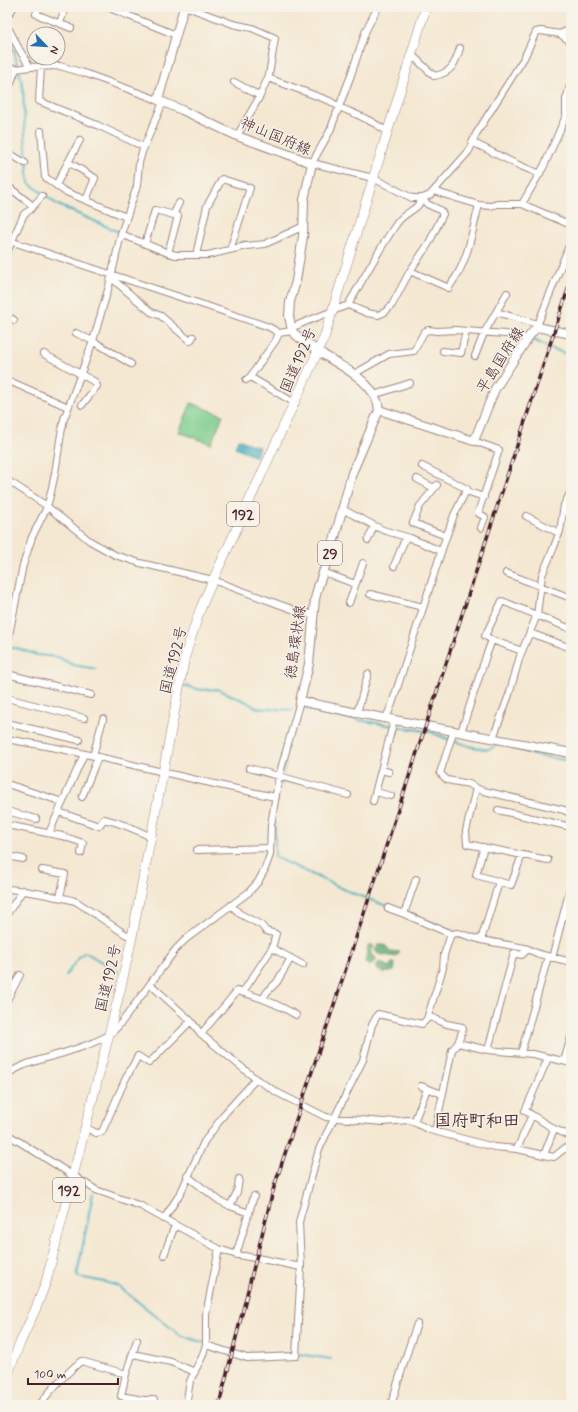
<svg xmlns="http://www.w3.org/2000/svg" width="578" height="1412" font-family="Mynerve,'Klee One',sans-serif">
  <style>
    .green { fill: #7ecd8e; stroke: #64765c }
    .forest { fill: #66b079; stroke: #586852 }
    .water { fill: #43b0c0; stroke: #466876 }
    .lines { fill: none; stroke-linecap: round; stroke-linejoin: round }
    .stream { stroke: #43b0c0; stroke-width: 2 }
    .minor-casing { stroke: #9f847e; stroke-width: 8 }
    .major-casing { stroke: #9f847e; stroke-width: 10 }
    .highway-casing { stroke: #9f847e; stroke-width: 10 }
    .minor { stroke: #fff; stroke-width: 6 }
    .major { stroke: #fff; stroke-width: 8 }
    .highway { stroke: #fff; stroke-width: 9 }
    .rail-casing { stroke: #4a1f2b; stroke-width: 3.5 }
    .rail { stroke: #f7f3e8; stroke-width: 2; stroke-dasharray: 6; stroke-linecap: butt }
    .labels { text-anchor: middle; stroke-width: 3; stroke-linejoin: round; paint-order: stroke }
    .shield { fill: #f7f3e8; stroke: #7e5f64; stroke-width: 1 }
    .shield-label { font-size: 14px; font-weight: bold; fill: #4a1f2b }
    .street-label { font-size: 15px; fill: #4a1f2b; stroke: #f7f3e8 }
    .quarter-label { font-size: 17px; font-weight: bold; fill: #4a1f2b; stroke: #f7f3e8 }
  </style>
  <rect width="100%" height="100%" fill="#f7f3e8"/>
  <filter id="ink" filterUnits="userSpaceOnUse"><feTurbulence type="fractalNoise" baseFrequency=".025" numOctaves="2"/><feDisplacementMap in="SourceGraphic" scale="8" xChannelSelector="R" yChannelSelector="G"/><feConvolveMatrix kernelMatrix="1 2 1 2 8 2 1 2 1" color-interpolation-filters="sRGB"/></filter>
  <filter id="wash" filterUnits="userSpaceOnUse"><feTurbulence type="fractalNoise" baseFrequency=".012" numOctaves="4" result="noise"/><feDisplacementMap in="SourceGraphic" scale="16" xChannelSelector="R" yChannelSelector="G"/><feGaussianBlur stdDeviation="0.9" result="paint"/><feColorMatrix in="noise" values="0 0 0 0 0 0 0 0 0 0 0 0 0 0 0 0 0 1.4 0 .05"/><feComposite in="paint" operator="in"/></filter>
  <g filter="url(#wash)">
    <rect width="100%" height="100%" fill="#f4e8d2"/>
    <path class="green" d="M191 403 223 415 211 444 179 432Z"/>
    <path class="forest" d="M368 945H373L374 948 370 952 376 958V961L369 966 365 962Z
      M378 945H385L390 951 400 952 396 957 378 954 375 951Z
      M381 962 388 967 393 962 395 965 394 971 384 973 377 969V964Z"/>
    <path class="water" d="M238 439 259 447 256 457 235 448Z"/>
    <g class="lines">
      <path class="stream" d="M7 34 14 51 23 88 25 137 29 183 58 205 119 232
        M285 232 289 229
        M235 245 244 242 249 243
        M144 246 166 255
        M532 339 547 347 567 354 571 359
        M8 648H17L37 655 58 657 73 665 96 669
        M185 686 202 690 217 689 245 701 257 708 293 710
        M307 707 321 714 431 732C441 737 478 751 489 749 493 748 497 744 500 743
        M514 746 533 755 571 761
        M283 773 285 764
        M281 785 282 780
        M275 825V857L352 893 387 906
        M407 912 450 930 454 932
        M459 936 472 940
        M66 975 80 956 85 952 118 972
        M93 1193 77 1275 79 1277 105 1282 118 1286 180 1335 204 1343
        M298 1354 331 1359"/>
    </g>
  </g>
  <g filter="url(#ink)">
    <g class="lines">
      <defs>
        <path id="minor" d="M39 7 36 14 71 28
          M107 7 176 35
          M187 7 233 24 252 28 275 38 269 75 260 96 237 136
          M378 7 366 30 351 75 330 131 312 163 373 178 412 198H423L430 195 469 151 476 134 524 58 536 32 541 31 560 34 571 29
          M7 16 14 7
          M60 23 63 14
          M7 28 10 31 19 49 30 67 60 66 87 74 158 100
          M560 34 571 42
          M412 55 434 76C452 73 455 64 460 48
          M7 67 16 69 30 67
          M41 67 39 101 97 125 144 147
          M268 78 330 101C340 109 350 111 362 117 371 121 379 126 388 132
          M234 82 260 96
          M7 93 16 69
          M41 131 45 177 64 191 126 217
          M472 142 516 164 540 174
          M7 152 25 163
          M68 162 95 178 86 200
          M56 185 80 140
          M10 188 33 206
          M435 191 443 194 479 205 491 206 497 204H522L571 225
          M522 204 544 166 566 116V99L571 83
          M173 215 179 203
          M121 234 168 253 176 255H208L246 246 265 244 304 226
          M7 240 222 311 269 327 279 333
          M145 244 155 210 178 216 168 253
          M7 252 24 214 30 210 42 196
          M196 255 207 206 222 179 250 188 230 250
          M410 271 449 288C451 283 455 279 457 275 469 255 473 227 479 205
          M110 275 116 282 151 312 161 316 190 341 193 337
          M496 312 534 323 537 327
          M7 316 14 320
          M537 327 539 321 571 241
          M291 328 305 322 348 305 367 313 378 315 385 312 392 305 410 271 429 243 443 214 440 210 427 204 423 198C417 211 406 211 397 223 379 249 364 278 348 305
          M76 333 93 341 131 364
          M443 351 461 353 466 331
          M44 354 95 382 97 386 82 405
          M475 356 484 333 507 293
          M354 374 389 354 414 351 424 332 428 330 437 331 456 330 466 331 518 335 527 339
          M250 377 295 403
          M7 380 68 407
          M246 380 250 377 276 340 279 333 292 331
          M374 395 410 383
          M474 441 499 450 478 513 485 517 481 528
          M422 466 467 489
          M417 479 434 488
          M7 480 44 504 90 541 115 555 140 563 213 580 297 611 314 615
          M437 485 420 506 413 523 446 536
          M342 509 383 530 410 538 441 551
          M526 516 559 533
          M368 540 374 526
          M394 566 406 537
          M323 572 355 584
          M506 573 571 598
          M370 594 423 607
          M349 603 363 563
          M530 633 571 648
          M492 640 485 636 502 601 571 629
          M7 645 23 565 32 537 47 507 51 492 55 473 61 434 64 419 93 341 109 286 121 234 137 186 139 163 142 152 163 102
          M7 674 91 695
          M7 698 84 718
          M357 713 368 674
          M386 718 392 704 444 543 454 515 466 491 484 497
          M7 723 79 740
          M454 730 440 773 447 780 469 784 480 790 564 810 571 814
          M461 732 486 656 492 640 522 651
          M493 738 509 695 520 656 537 615 542 575 554 547 560 531 564 505 571 492
          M7 739C33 744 59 748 85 754 149 768 212 785 276 797
          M93 756 103 719
          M249 768 348 795
          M381 770 389 772
          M7 784 63 802
          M476 788 466 831 467 844 548 860
          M376 792 391 796
          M82 797 98 757
          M373 801 394 720
          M498 810 571 827
          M7 811 36 819
          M59 812 99 826 104 819C121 823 135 829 151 837
          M7 825 62 836 83 843 81 853
          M49 833 84 754
          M484 847 476 875 511 885 522 855
          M197 850 270 848
          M7 856 23 859
          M42 870 65 874 60 897
          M416 879 404 914 451 934 458 933 481 940 525 948 539 954 571 962
          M7 889C22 890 37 893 52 896 61 898 69 898 77 902L125 934 132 937
          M231 905 240 914 261 925 266 931 276 934 272 948 243 992
          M388 908 404 914
          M7 914 23 890
          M481 940 499 882
          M272 948 303 965
          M528 949 522 955 514 953 488 1050 533 1054 571 1063
          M552 958 571 885
          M150 984 191 1021 201 1034 256 1079 278 1093 326 1117 383 1122 409 1120 430 1130 471 1141 494 1147 517 1149
          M263 999 267 992 277 982 291 958
          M7 1000 20 975
          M428 1016 447 1024 462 1027 463 1029 458 1043 488 1050
          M201 1034 237 991C257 996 278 1004 296 1015
          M521 1053 548 957
          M564 1061 571 1037
          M7 1075C19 1065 34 1062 49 1057 65 1053 97 1043 110 1034 117 1029 122 1022 127 1015L176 949 186 939 249 892 258 882 264 871 270 855 271 825 279 776 300 701
          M421 1086 442 1094
          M532 1115 554 1129 544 1155 517 1149 532 1115 525 1111 548 1058
          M414 1122 427 1089
          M85 1127 96 1133 102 1132 125 1080 138 1056 149 1063 191 1021
          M554 1129 571 1136
          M435 1131 452 1050 458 1043
          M7 1134 96 1190 141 1206 219 1249 234 1254 254 1258
          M544 1155 554 1157 565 1148 571 1152
          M187 1176 220 1201 230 1206
          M239 1179 237 1192 230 1206 249 1213
          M164 1219 181 1192 204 1142 226 1112 256 1079
          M164 1255 175 1225
          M236 1255 254 1196
          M257 1258 301 1267 299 1222 319 1149 363 1060 372 1025 378 1014 422 1024 427 1019 443 968 444 955 451 934
          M137 1340 126 1374 121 1396 143 1400H154L155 1405
          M206 1345 247 1358 296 1356 301 1267
          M133 1354 171 1362 195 1372
          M40 1405C51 1388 66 1374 81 1361L126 1374
          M186 1405 190 1381 202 1357 206 1345V1314L219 1249
          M391 1405 407 1353 417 1324"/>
        <path id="major" d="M184 7 158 100 182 110 237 136 312 163 304 200 303 236 296 281 290 302 289 316 292 331 296 335C305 342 314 349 324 355 344 368 377 383 379 410L352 473 333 544 318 587 315 599 309 664 300 701 357 713 571 753
          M379 410 474 441 495 389 530 335 537 327 571 334"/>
        <path id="highway" d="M7 1376 20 1343 36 1308 46 1282 120 991 132 937 185 656 200 610 213 580 324 338 426 7"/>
      </defs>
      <use href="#minor" class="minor-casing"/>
      <use href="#major" class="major-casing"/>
      <use href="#highway" class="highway-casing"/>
      <use href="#minor" class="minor"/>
      <use href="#major" class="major"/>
      <use href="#highway" class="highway"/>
      <defs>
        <path id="rail" d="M219 1405 274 1187 425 728 571 280"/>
      </defs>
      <use href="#rail" class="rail-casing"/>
      <use href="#rail" class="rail"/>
    </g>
  </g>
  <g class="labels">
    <g class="shield">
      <rect x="227" y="502" width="32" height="24" rx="3"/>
      <rect x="318" y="541" width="24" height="24" rx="3"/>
      <rect x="53" y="1178" width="32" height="24" rx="3"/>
    </g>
    <g class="shield-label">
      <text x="243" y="519">192</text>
      <text x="330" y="558">29</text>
      <text x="69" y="1195">192</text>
    </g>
    <g class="street-label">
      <text transform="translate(276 136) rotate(23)" y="5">神山国府線</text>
      <text transform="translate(298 360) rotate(-67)" y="5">国道192号</text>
      <text transform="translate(500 360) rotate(-58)" y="5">平島国府線</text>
      <text transform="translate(295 642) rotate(-82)" y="5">徳島環状線</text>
      <text transform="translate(173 660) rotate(-76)" y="5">国道192号</text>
      <text transform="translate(108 978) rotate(-77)" y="5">国道192号</text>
    </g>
    <g class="quarter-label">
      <text x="477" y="1126">国府町和田</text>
    </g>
  </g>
  <rect width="578" height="1412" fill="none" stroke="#f7f3e8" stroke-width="24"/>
  <g transform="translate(46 46) rotate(115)"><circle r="19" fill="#f7f3e8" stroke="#b29e9c"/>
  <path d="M0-3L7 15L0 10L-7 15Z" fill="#1f6fb2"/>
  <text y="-6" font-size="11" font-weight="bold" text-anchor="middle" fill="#4a1f2b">N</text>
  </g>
  <path d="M28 1378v6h90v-6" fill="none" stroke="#4a1f2b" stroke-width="2"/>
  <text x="34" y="1378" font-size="12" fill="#4a1f2b" stroke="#f7f3e8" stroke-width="3" paint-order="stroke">100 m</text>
</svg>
